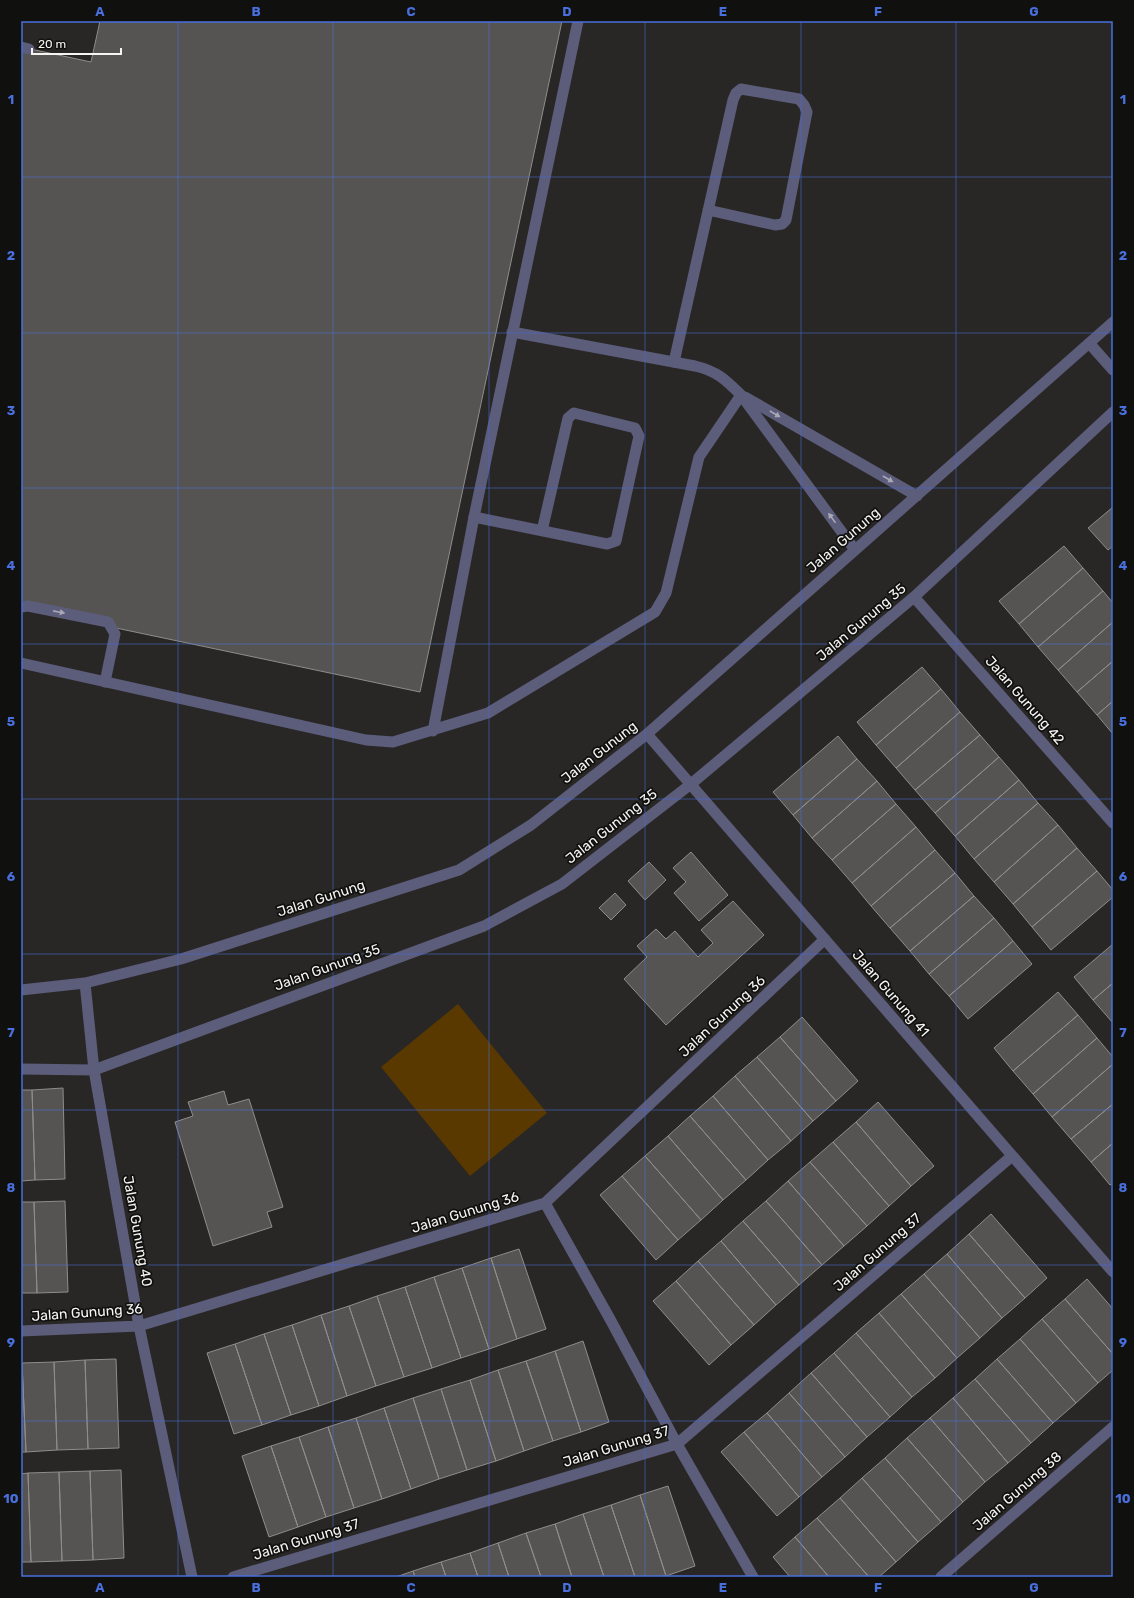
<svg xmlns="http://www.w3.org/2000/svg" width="1134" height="1598" font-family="Rubik,sans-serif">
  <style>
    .green { fill: #593900 }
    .building { fill: #565452; stroke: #8f8d8b }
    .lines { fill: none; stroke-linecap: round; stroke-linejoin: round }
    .service { stroke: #5c5c7b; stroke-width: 11 }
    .minor { stroke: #5c5c7b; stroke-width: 11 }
    .oneway { fill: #a9a8b7 }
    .grid { fill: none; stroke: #486fdd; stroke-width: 1; stroke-opacity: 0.55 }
    .labels { text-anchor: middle; stroke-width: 3.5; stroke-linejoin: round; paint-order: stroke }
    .street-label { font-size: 14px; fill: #f6f5f3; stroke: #10100f }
    .neatline { fill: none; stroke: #486fdd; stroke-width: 1.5 }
    .grid-label { font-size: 13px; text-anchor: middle; font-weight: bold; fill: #486fdd }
  </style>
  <rect width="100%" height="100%" fill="#282725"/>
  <path class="green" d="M458 1004 547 1113 470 1176 381 1067Z"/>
  <path class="building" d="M100 21H562L420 692 21 608V47L91 62Z
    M1113 507V546L1108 550 1088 528Z
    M1064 546 1083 568 1019 624 999 601Z
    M1083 568 1103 591 1038 647 1019 624Z
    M1103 591 1113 603V622L1058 670 1038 647Z
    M1113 622V661L1077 692 1058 670Z
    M1113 661V701L1097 715 1077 692Z
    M922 667 941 689 876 745 857 722Z
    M941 689 960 712 896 768 876 745Z
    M1113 701V734L1097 715Z
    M960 712 980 735 915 790 896 768Z
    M980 735 999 757 935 813 915 790Z
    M838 736 857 759 793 815 773 792Z
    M999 757 1019 780 955 836 935 813Z
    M857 759 877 781 812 838 793 815Z
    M1019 780 1038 803 974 859 955 836Z
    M877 781 896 804 832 860 812 838Z
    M1038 803 1058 825 994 882 974 859Z
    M896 804 916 827 852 883 832 860Z
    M1058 825 1077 848 1013 904 994 882Z
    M916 827 935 850 871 906 852 883Z
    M1077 848 1097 871 1032 927 1013 904Z
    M935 850 955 873 890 928 871 906Z
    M691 852 728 895 699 921 674 893 686 882 673 868Z
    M649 862 666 880 645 900 628 881Z
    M1097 871 1113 890V897L1051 950 1032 927Z
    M955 873 974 896 910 951 890 928Z
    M615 893 626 905 611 920 599 908Z
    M974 896 994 918 929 974 910 951Z
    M733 901 764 935 666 1025 624 979 647 957 637 946 656 929 666 939 675 931 698 957 713 943 701 930Z
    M994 918 1013 941 949 996 929 974Z
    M1013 941 1032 964 968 1019 949 996Z
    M1113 944V983L1093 1000 1074 977Z
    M1113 983V1023L1093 1000Z
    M1058 992 1078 1015 1013 1071 994 1048Z
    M1078 1015 1097 1038 1033 1094 1013 1071Z
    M802 1017 858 1081 836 1101 780 1037Z
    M780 1037 836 1101 813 1121 757 1057Z
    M1097 1038 1113 1057V1064L1052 1117 1033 1094Z
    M757 1057 813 1121 791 1141 735 1076Z
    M1113 1064V1104L1071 1139 1052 1117Z
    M735 1076 791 1141 768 1160 713 1096Z
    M63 1088 65 1179 35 1180 32 1090Z
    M21 1090H32L35 1180 21 1181Z
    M224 1091 228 1105 249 1099 283 1207 267 1212 272 1227 213 1246 175 1122 193 1116 188 1102Z
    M713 1096 768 1160 746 1180 690 1116Z
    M878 1102 934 1166 911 1186 856 1122Z
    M1113 1104V1143L1091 1162 1071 1139Z
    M690 1116 746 1180 723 1200 668 1136Z
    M856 1122 911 1186 889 1206 833 1142Z
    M668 1136 723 1200 701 1220 645 1156Z
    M833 1142 889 1206 867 1226 810 1162Z
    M1113 1143V1183L1110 1185 1091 1162Z
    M645 1156 701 1220 678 1240 622 1176Z
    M810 1162 867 1226 844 1246 788 1181Z
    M622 1176 678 1240 656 1260 600 1195Z
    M788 1181 844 1246 822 1265 766 1201Z
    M65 1201 68 1292 37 1293 34 1202Z
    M766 1201 822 1265 799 1285 743 1221Z
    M21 1202H34L37 1293H21Z
    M991 1214 1047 1278 1025 1298 969 1234Z
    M743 1221 799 1285 776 1305 721 1241Z
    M969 1234 1025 1298 1002 1318 947 1254Z
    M721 1241 776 1305 754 1325 698 1261Z
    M519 1249 546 1329 517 1339 491 1258Z
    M947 1254 1002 1318 980 1338 924 1274Z
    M491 1258 517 1339 489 1349 462 1268Z
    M698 1261 754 1325 731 1345 676 1281Z
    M462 1268 489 1349 461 1358 434 1277Z
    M924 1274 980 1338 957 1358 901 1294Z
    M434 1277 461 1358 432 1368 405 1287Z
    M1087 1279 1113 1309V1354L1065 1299Z
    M676 1281 731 1345 709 1365 653 1301Z
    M405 1287 432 1368 404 1377 377 1296Z
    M901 1294 957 1358 935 1378 879 1313Z
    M377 1296 404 1377 376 1386 349 1306Z
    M1065 1299 1113 1354V1370L1098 1383 1042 1319Z
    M349 1306 376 1386 347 1396 321 1315Z
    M879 1313 935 1378 912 1397 856 1333Z
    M321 1315 347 1396 319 1406 292 1325Z
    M1042 1319 1098 1383 1076 1403 1020 1339Z
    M292 1325 319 1406 291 1415 264 1334Z
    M856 1333 912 1397 890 1417 834 1353Z
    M264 1334 291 1415 262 1425 235 1344Z
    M1020 1339 1076 1403 1053 1423 997 1359Z
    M583 1341 609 1422 581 1432 555 1351Z
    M235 1344 262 1425 234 1434 207 1353Z
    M555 1351 581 1432 553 1441 526 1361Z
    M834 1353 890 1417 867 1437 811 1373Z
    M116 1359 119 1448 88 1449 85 1360Z
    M997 1359 1053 1423 1031 1443 975 1379Z
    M85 1360 88 1449 57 1450 54 1362Z
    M526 1361 553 1441 524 1451 498 1370Z
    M54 1362 57 1450 26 1452 22 1363Z
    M21 1363H22L26 1452H21Z
    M498 1370 524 1451 496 1461 470 1380Z
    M811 1373 867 1437 845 1457 789 1393Z
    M975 1379 1031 1443 1008 1463 953 1398Z
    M470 1380 496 1461 467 1470 441 1389Z
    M441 1389 467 1470 439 1479 413 1398Z
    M789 1393 845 1457 822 1477 767 1413Z
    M413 1398 439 1479 411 1489 384 1408Z
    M953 1398 1008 1463 985 1482 930 1418Z
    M384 1408 411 1489 382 1499 356 1418Z
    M767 1413 822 1477 799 1497 744 1432Z
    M356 1418 382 1499 354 1508 328 1427Z
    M930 1418 985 1482 963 1502 907 1438Z
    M328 1427 354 1508 326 1517 299 1437Z
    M744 1432 799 1497 777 1516 721 1452Z
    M299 1437 326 1517 298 1527 271 1446Z
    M907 1438 963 1502 941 1522 885 1458Z
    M271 1446 298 1527 269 1537 242 1456Z
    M885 1458 941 1522 918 1542 862 1478Z
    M121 1470 124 1558 93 1560 90 1471Z
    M90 1471 93 1560 62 1561 59 1472Z
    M59 1472 62 1561 31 1562 28 1473Z
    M28 1473 31 1562H21V1474Z
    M862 1478 918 1542 896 1562 840 1498Z
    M668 1486 695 1566 666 1576 640 1495Z
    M640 1495 666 1576 664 1577H635L611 1505Z
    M840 1498 896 1562 879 1577H869L817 1518Z
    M611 1505 635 1577H604L583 1514Z
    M583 1514 604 1577H572L555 1524Z
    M817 1518 869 1577H829L795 1537Z
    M555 1524 572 1577H541L526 1533Z
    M526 1533 541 1577H509L498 1543Z
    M795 1537 829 1577H790L773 1557Z
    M498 1543 509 1577H478L470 1553Z
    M470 1553 478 1577H446L441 1562Z
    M441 1562 446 1577H415L413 1571Z
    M413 1571 415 1577H396Z"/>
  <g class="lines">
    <path class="service" d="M21 47 29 49
      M674 362 733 100 736 93 741 89 799 99 804 105 807 112 786 220 782 224 775 225 708 210
      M474 517 607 544 616 541 639 436 635 428 574 413 568 418 542 531
      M21 607 28 606 108 622 115 634 105 682"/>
    <path class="minor" d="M512 332 695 366C717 371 726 380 741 395L855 550
      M1089 343 1113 370
      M745 397 917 496
      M914 597 1113 823
      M21 663 366 740 393 742 488 713 655 612 666 593 699 457 741 395
      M433 731 474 517 578 21
      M647 734 1113 1272
      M85 983 94 1070 139 1326 192 1577
      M21 990 85 983 181 959 459 870 531 825 647 734 1113 322
      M21 1069 94 1070 484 926 562 884 691 784 914 597 1113 412
      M545 1203 610 1319 677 1444 753 1577
      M21 1331 139 1326 545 1203 825 939
      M233 1577 677 1444 1012 1156
      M941 1577 1113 1427"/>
  </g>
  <defs><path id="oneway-solid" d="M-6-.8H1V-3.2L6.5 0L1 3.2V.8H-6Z"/></defs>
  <g class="oneway">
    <use href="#oneway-solid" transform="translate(775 414) rotate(30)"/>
    <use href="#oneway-solid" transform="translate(888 479) rotate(30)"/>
    <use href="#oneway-solid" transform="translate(832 518) rotate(-126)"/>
    <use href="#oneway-solid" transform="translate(59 612) rotate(11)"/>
  </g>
  <path class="grid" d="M178 21V1577M333 21V1577M489 21V1577M645 21V1577M801 21V1577M956 21V1577M21 177H1113M21 333H1113M21 488H1113M21 644H1113M21 799H1113M21 954H1113M21 1110H1113M21 1265H1113M21 1421H1113"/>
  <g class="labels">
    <g class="street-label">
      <text transform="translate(843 540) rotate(-41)" y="5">Jalan Gunung</text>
      <text transform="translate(861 622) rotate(-40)" y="5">Jalan Gunung 35</text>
      <text transform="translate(1025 700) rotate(49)" y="5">Jalan Gunung 42</text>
      <text transform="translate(599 752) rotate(-38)" y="5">Jalan Gunung</text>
      <text transform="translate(611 826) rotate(-38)" y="5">Jalan Gunung 35</text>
      <text transform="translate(321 898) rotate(-18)" y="5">Jalan Gunung</text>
      <text transform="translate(327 967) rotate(-20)" y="5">Jalan Gunung 35</text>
      <text transform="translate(891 993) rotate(49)" y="5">Jalan Gunung 41</text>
      <text transform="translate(722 1016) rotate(-43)" y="5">Jalan Gunung 36</text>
      <text transform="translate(465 1212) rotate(-17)" y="5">Jalan Gunung 36</text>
      <text transform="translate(138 1231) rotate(80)" y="5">Jalan Gunung 40</text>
      <text transform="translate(877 1252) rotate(-41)" y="5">Jalan Gunung 37</text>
      <text transform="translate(87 1312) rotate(-4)" y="5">Jalan Gunung 36</text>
      <text transform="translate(616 1446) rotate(-17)" y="5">Jalan Gunung 37</text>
      <text transform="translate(1017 1491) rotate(-41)" y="5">Jalan Gunung 38</text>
      <text transform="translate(306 1539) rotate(-17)" y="5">Jalan Gunung 37</text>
    </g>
  </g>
  <rect width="1134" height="1598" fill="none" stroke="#10100f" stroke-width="44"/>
  <path d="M32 48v6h89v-6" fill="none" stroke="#f6f5f3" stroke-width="2"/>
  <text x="38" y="48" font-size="12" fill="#f6f5f3" stroke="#10100f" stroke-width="3" paint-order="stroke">20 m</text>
  <rect x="22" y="22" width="1090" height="1554" class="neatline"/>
  <g class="grid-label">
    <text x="100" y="16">A</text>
    <text x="256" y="16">B</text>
    <text x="411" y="16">C</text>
    <text x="567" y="16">D</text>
    <text x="723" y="16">E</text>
    <text x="878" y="16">F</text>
    <text x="1034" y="16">G</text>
    <text x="11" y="104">1</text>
    <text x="1123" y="104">1</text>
    <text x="11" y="260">2</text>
    <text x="1123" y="260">2</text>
    <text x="11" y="415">3</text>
    <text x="1123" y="415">3</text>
    <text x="11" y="570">4</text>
    <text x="1123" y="570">4</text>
    <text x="11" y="726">5</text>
    <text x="1123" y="726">5</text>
    <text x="11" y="881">6</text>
    <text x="1123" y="881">6</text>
    <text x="11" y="1037">7</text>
    <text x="1123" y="1037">7</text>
    <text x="11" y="1192">8</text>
    <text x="1123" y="1192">8</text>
    <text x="11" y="1347">9</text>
    <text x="1123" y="1347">9</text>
    <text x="11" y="1503">10</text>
    <text x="1123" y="1503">10</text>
    <text x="100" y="1592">A</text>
    <text x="256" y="1592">B</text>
    <text x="411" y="1592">C</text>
    <text x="567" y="1592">D</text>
    <text x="723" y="1592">E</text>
    <text x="878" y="1592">F</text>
    <text x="1034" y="1592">G</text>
  </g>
</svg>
